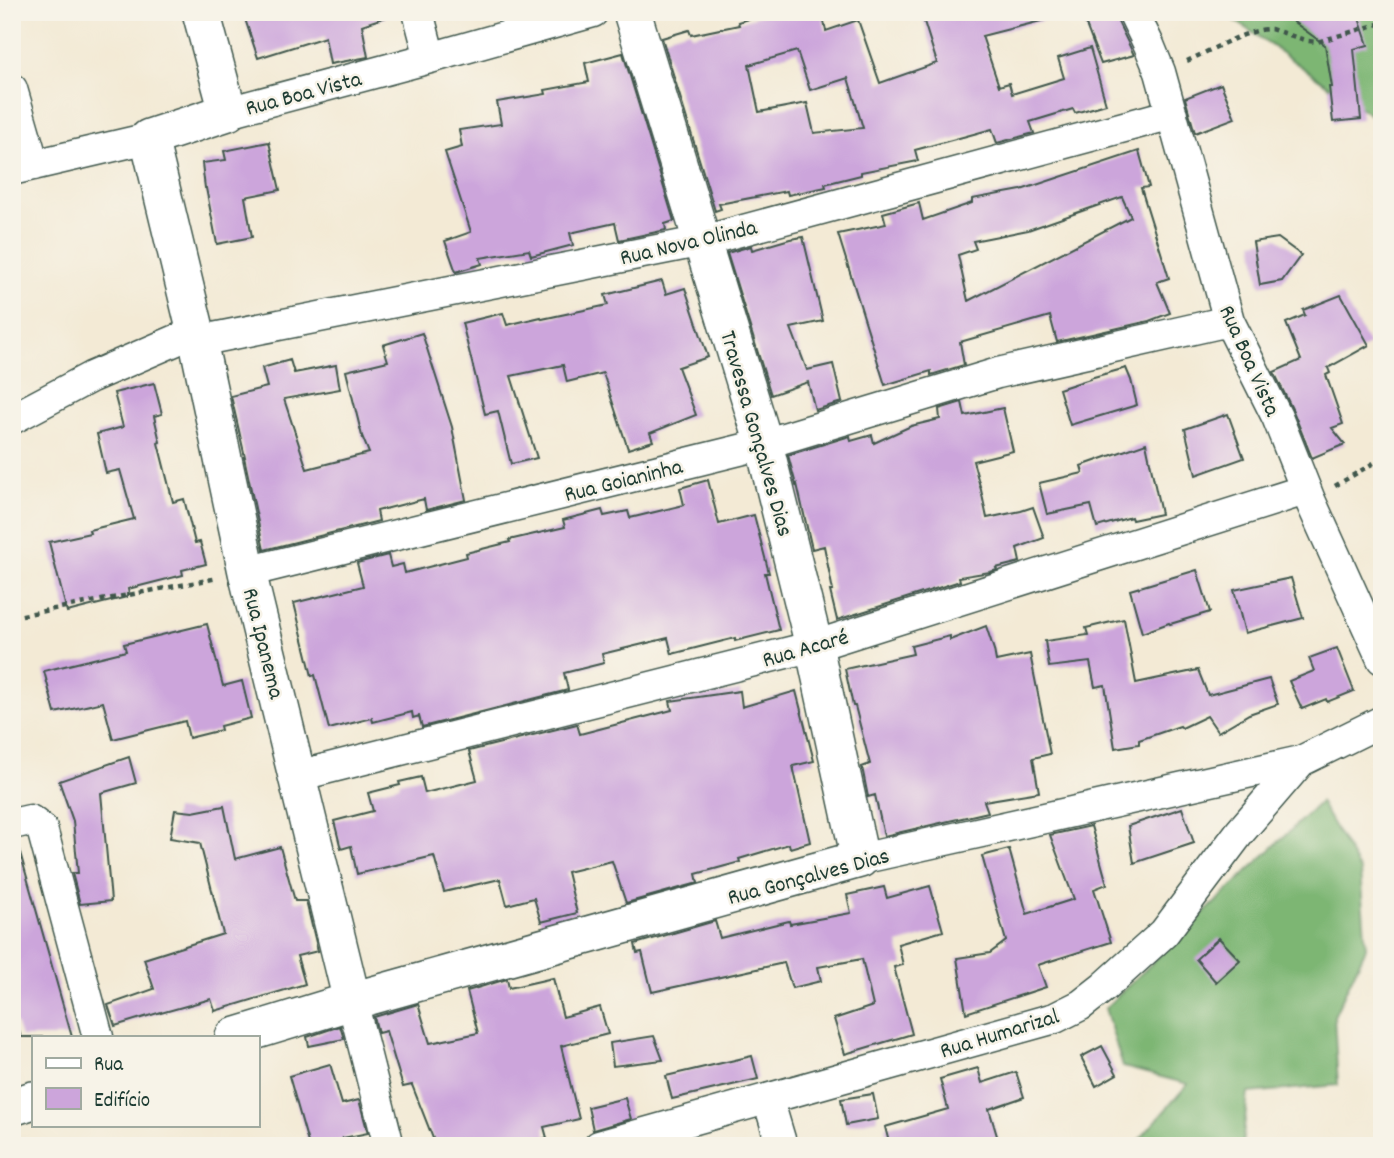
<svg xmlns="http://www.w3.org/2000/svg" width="1394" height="1158" font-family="Dekko,sans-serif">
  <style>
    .forest { fill: #7db673; stroke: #4e7a54; stroke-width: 2 }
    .building { fill: #cca5db; fill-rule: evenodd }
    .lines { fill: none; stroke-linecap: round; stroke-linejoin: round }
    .minor-casing { stroke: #3f574c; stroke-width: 33 }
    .tertiary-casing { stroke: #3f574c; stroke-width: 40 }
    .path { stroke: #3f574c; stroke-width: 4.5; stroke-dasharray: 5 5; stroke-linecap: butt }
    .minor { stroke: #fff; stroke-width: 30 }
    .tertiary { stroke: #fff; stroke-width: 37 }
    .labels { text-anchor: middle; stroke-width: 5; stroke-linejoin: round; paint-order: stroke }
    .street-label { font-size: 23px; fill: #1f3d34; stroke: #f7f3e8 }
  </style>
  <rect width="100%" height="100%" fill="#f7f3e8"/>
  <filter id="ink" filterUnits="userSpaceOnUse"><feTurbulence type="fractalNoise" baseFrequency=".0143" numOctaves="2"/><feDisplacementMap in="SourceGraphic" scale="14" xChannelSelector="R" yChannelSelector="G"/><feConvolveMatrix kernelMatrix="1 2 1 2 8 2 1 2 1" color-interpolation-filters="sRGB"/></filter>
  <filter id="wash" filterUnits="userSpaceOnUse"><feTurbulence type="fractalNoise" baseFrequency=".00686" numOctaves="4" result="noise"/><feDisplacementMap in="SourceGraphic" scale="28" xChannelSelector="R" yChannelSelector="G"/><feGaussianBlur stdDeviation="1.57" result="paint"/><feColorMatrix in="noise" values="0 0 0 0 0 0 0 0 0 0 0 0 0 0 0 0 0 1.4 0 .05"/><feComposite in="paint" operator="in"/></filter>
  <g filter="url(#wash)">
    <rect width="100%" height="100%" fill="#f3ead5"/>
    <path class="forest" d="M1223 12H1382V123Z
      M1320 802 1360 871 1366 948 1334 1016 1338 1085 1248 1093 1242 1146H1134L1188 1084 1123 1067 1105 1008Z"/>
    <g id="blocks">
      <path class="building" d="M257 12H385L386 17 362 25 368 57 330 64 325 37 258 58 244 16Z
        M771 12H822L826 31 858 20 880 83 937 63 921 12H1044L1045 20 982 36 999 86 1009 83 1012 94 1064 78 1058 58 1090 48 1106 104 1075 113 1073 109 1030 122 1034 133 997 143 992 129 915 150 918 161 861 172V175L825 184 826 187 788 195 787 191 719 204 721 209 715 211 662 38 689 30 691 35 739 25 738 22ZM797 51 810 90 848 78 863 128 814 133 807 103 759 112 749 65Z
        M1081 12H1116L1117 20 1134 55 1101 64Z
        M1280 12H1357L1368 45 1354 49 1361 119 1333 122 1329 87H1332L1325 45Z
        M623 53 674 221 665 224 666 230 619 240 615 223 570 233 573 245 531 256 529 250 480 258 482 264 456 272 445 241 471 232 445 152 462 147 459 130 501 124 497 102 546 94 545 90 589 82 585 63Z
        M1221 84 1235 118 1195 133 1185 98Z
        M269 142 280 190 245 197 252 237 217 244 206 188H205L202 163 226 160 224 151Z
        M1139 151 1149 187 1141 188 1169 278 1157 282 1170 313 1149 321 1057 342 1050 316 960 342 964 365 931 375V371L885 385 838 234 886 224 883 213 919 203 923 220 972 203V199L1021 190ZM1122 197 1131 217 968 301 958 255 976 249 973 241 1028 230Z
        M803 237 823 321 791 328 807 370 833 364 842 402 815 410 808 382 771 395 727 253 751 246 752 250 790 239Z
        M1278 238 1301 255 1282 281 1260 285 1253 242Z
        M662 281 666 294 685 288 708 357 678 367 696 415 650 433 653 441 628 449 603 373 567 382 563 365 511 376 537 458 511 464 498 411 485 414 462 323 503 313 507 325 541 317 542 319 608 305 605 295Z
        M1341 295 1369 345 1328 368 1330 373 1326 375 1343 424 1332 428 1345 444 1312 458 1293 411 1274 372 1301 360 1286 323 1305 315 1303 310Z
        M422 333 452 427 466 500 426 510 424 499 377 511 379 521 264 550 244 457H245L231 396 267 387 262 368 290 360 294 373 336 365 340 389 284 399 307 469 369 453 362 436 346 371 388 361 383 345Z
        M1126 368 1131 380 1137 405 1070 425 1059 389 1090 379V378Z
        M154 383 162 414 154 416 160 442 158 443 173 502 184 499 195 543 200 542 206 564 182 570 183 575 128 589 129 594H127V597L67 612 49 542 90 533 89 530 134 519 120 470 106 473 97 434 123 427 114 393Z
        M962 402 965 416 1003 408 1013 451 973 461 981 490 987 518 1021 511 1033 507 1044 538 1017 548 1020 562 996 568 997 570 990 572 959 577 960 581 837 620 830 591H833L824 546 812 549 797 484 796 485 788 455 850 436 851 441 872 435 874 443 911 426 940 419 939 409Z
        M1228 414 1244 458 1196 475 1185 429Z
        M1146 443 1161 514 1132 520 1131 517 1097 527 1091 505 1047 514 1039 483 1083 473 1081 466Z
        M708 480 719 524 754 515 769 573H765L779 630 735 641V638L672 654 668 638 602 654 604 663 564 673 568 690 422 727 419 716 413 718 412 712 373 722 372 718 329 729 315 675 312 676 294 603 363 586 357 563 388 555 391 567 403 564 405 573 467 557 466 553 510 542 509 540 565 527 563 520 602 510 604 516 628 511 630 518 684 505 680 488Z
        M1197 570 1210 612 1170 624 1169 623 1142 633 1130 590Z
        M1291 578 1303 618 1245 633 1234 590Z
        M1124 619 1136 683 1198 670 1208 695 1269 679 1278 704 1249 714 1218 732 1207 716 1182 728 1180 726 1139 740V744L1115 748 1105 685 1095 687 1090 662 1049 667 1045 641 1088 635 1086 628Z
        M207 624 223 686 242 681 251 718 220 726 221 730 189 738 185 721 113 739 103 702 55 713 44 671 126 651 124 644Z
        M986 626 994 650 996 661 1030 654 1050 754 1033 758 1039 792 984 801 988 812 884 836 875 795 868 797 862 767 870 764 855 706H853L845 669 913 654 911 646 950 636V640Z
        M1337 648 1354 691 1327 702 1326 699 1302 709 1289 681 1314 671 1309 658Z
        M740 691 742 707 796 691 814 761 793 766 810 842 790 848 789 844 739 859 740 862 696 874 698 883 626 903 612 861 567 872 577 913 541 922 534 898 507 905 500 879 444 892 434 856 357 874 351 846 341 849 334 821 373 811 368 793 400 785 399 782 421 777 425 793 477 780 469 751 577 724 580 734 672 710 670 701Z
        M129 757 136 783 101 793 111 901 80 904 72 873H78L73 821 59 781Z
        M224 806 235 859 280 847 295 901H306L318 951 297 956 305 984 215 1011 211 999 161 1013V1012L115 1026 108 1005 154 989 144 959 223 934 200 843 170 838 175 810 193 812Z
        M1182 808 1194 843 1134 863 1128 826Z
        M1091 826 1107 884 1094 889 1111 942 1038 965 1046 987 966 1013 957 958 990 953 1006 941 982 856 1009 849 1027 914 1074 899 1050 835Z
        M19 849 68 1023 72 1037H21L16 1022 12 1023V850Z
        M930 886 943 931 898 944 903 965 894 967 912 1034 845 1054 834 1019 873 1006 862 959 818 967 821 981 792 988 784 963 652 992 642 952 637 953 635 944 715 921 720 938 789 921 790 924 851 913 847 895 884 887 887 898Z
        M1219 938 1240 960 1216 982 1196 959Z
        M553 978 563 1017 600 1007 608 1034 561 1046 579 1119 544 1127 547 1138 510 1146H436L412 1085 403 1087 386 1031 378 1033 374 1017 418 1004 430 1043 478 1033 467 991 507 979 509 988Z
        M340 1026 344 1039 309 1046 307 1037Z
        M654 1036 663 1060 613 1066 610 1043Z
        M1102 1046 1117 1074 1096 1086 1081 1057Z
        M752 1056 758 1079 672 1099 666 1076Z
        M330 1064 342 1104 359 1100 368 1133 343 1138 344 1140 309 1146 289 1076Z
        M978 1068 982 1083 1016 1072 1024 1097 989 1109 1000 1146H890L885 1127 948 1109 940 1079Z
        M873 1094 878 1119 846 1125 841 1099Z
        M625 1098 631 1119 593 1130 588 1107Z"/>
    </g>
  </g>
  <g filter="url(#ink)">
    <use href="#blocks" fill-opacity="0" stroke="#3f574c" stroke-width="2"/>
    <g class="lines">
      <defs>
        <path id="minor" d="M418 12 430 58
          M1133 12 1149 45 1160 72 1229 321 1277 417 1310 500 1382 659
          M12 89 34 165
          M228 112 430 58 593 12
          M12 170 149 138
          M198 341 703 241 1172 114
          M12 419 91 377 195 332
          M247 572 764 444 998 373 1229 321
          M297 776 814 646 1305 490
          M12 824 30 820 42 829 98 1037
          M860 859 1301 761 1382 721
          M352 1001 389 1146
          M768 1099 782 1146
          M599 1146 1055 1018 1081 1005 1104 987 1164 933 1240 832 1301 761"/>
        <path id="tertiary" d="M201 12 228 112 149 138 198 341 247 572 352 1001
          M234 1037 352 1001 860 859 814 646 764 444 632 12
          M12 1107 33 1100"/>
      </defs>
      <use href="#minor" class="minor-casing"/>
      <use href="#tertiary" class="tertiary-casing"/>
      <path class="path" d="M1187 61C1208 52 1249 28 1271 29L1308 41 1317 42 1382 23
        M1335 486 1382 458
        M12 617 218 578"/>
      <use href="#minor" class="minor"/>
      <use href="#tertiary" class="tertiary"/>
    </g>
  </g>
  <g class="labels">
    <g class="street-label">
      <text transform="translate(303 92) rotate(-15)" y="8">Rua Boa Vista</text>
      <text transform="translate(688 241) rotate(-13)" y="8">Rua Nova Olinda</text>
      <text transform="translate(1251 360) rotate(66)" y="8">Rua Boa Vista</text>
      <text transform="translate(758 433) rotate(74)" y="8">Travessa Gonçalves Dias</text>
      <text transform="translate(623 479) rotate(-14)" y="8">Rua Goianinha</text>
      <text transform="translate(265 643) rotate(76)" y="8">Rua Ipanema</text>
      <text transform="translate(805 647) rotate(-16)" y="8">Rua Acaré</text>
      <text transform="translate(808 875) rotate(-15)" y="8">Rua Gonçalves Dias</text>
      <text transform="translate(999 1032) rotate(-17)" y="8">Rua Humarizal</text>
    </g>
  </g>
  <rect width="1394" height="1158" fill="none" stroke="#f7f3e8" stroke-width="42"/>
  <rect x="32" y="1036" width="228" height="91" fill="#f7f3e8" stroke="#a1aaa0" stroke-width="2"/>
  <rect x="46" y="1058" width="35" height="10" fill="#ffffff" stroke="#a1aaa0" stroke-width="2"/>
  <text x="94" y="1070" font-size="21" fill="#1f3d34">Rua</text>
  <rect x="46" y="1088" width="35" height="21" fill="#cca5db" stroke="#a1aaa0" stroke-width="2"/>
  <text x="94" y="1106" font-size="21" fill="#1f3d34">Edifício</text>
</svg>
